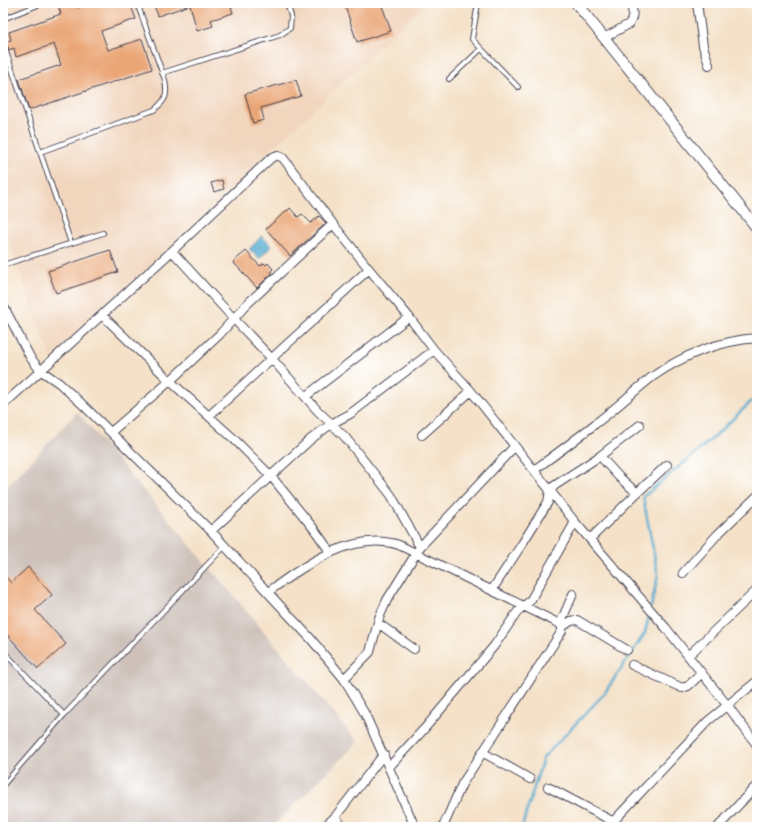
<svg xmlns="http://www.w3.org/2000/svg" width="760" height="830" font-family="'Indie Flower',sans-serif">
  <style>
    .built { fill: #f1d5bd }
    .industrial { fill: #cec1ba }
    .water { fill: #52aacf; stroke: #3a6685 }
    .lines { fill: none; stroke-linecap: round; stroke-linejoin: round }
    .stream { stroke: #52aacf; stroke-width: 2.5 }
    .building { fill: #eaa676 }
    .service-casing { stroke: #423f50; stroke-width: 6 }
    .minor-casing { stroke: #423f50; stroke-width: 10 }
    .tertiary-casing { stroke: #423f50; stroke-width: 12 }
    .service { stroke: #fff; stroke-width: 4 }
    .minor { stroke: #fff; stroke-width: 8 }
    .tertiary { stroke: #fff; stroke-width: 10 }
  </style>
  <rect width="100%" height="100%" fill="#fff"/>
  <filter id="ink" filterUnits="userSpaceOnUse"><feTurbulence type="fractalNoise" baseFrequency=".025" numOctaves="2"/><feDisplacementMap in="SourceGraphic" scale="8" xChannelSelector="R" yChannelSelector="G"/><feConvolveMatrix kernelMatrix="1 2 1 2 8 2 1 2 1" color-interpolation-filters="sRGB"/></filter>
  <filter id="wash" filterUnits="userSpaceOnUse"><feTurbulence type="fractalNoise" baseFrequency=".012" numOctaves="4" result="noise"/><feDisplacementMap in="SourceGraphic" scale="16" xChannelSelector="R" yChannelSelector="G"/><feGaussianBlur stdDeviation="0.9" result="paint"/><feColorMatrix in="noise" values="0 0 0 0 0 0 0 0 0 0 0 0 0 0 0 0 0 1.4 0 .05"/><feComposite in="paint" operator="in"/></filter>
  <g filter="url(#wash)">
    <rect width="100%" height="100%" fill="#f4e1c7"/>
    <path class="built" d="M3 3H426L51 358 3 225Z"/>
    <path class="industrial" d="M77 412 358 742 272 827H3V491Z"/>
    <path class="water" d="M262 236 272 246 259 259 249 249Z"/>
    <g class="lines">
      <path class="stream" d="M651 607 658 575 643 497 713 438 757 396
        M522 827 543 758 604 694 645 633 650 612"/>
    </g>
    <g id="blocks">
      <path class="building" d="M64 3H76L78 8 91 3H130L136 19 101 31 108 50 142 39 152 69 29 110 19 79 61 65 54 44 16 57 14 48 9 50 6 42 11 40 9 32 61 14 58 5Z
        M153 3H230L233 13 211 20 213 26 197 31 190 5 158 16Z
        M344 3H381L391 31 357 42Z
        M296 80 301 96 261 108 264 120 253 123 245 94Z
        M222 180 224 189 214 192 211 183Z
        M290 208 298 217 302 214 311 223 319 216 326 223 290 256 266 229 287 210V211Z
        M110 250 118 272 56 293 48 271Z
        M246 251 260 266 264 263 266 265 268 263 273 269 271 271 272 273 257 288 233 262Z
        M28 567 52 595 35 610 66 644 38 669 3 630V574L11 583Z"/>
    </g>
  </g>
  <g filter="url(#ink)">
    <use href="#blocks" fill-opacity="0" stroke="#423f50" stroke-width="1"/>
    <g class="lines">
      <defs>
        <path id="service" d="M478 3 472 39 518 87
          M3 19 43 3
          M3 43 71 243
          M162 73 280 35 290 28 291 16 287 3
          M449 79 481 49
          M40 152 154 110C166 100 168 96 165 80L137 3
          M3 265 103 233
          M3 651 64 715
          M3 785 64 715 225 546"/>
        <path id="minor" d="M697 3 703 46 709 65
          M604 38 629 24C634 17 633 11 631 3
          M172 251 234 319 272 359 317 410 345 437 391 495 420 547
          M3 305 30 357 40 370 59 383 81 403 211 531 311 639 344 679 365 714 415 827
          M102 315 170 381 234 439 271 476 314 529 331 553
          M306 396 409 317
          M3 405 172 251 271 158C276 155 278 155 283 158L333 224 369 269 409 317 434 350 471 391 575 522 666 628 727 705 757 745
          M209 416 369 269
          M111 432 170 381 220 334 246 305 333 224
          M422 435 471 391
          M600 456 619 477 637 493
          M534 470C555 455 575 440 595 424 615 409 633 392 652 377 683 355 719 341 757 338
          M211 531 311 439 331 424 350 414 434 350
          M590 539 637 493 667 465
          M683 573 717 535 757 496
          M492 590 522 544 548 502 550 491 554 486 600 456 640 425
          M268 592C304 566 352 530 399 545L560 624 562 627
          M378 623 414 649
          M560 624 573 594
          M688 656 757 590
          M632 665 682 688 688 686 702 673
          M344 679 370 652 379 618 387 600 420 547 514 447
          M482 752 530 779
          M389 767 425 728 494 646 518 611 530 601 575 522
          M548 787 614 822
          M335 817 343 827
          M324 827 335 817 384 754
          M443 827 462 784 562 631V627L571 621 577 620 627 650
          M608 827 708 721 757 681
          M718 827 757 785"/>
        <path id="tertiary" d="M576 3 757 228"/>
      </defs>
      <use href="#service" class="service-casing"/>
      <use href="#minor" class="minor-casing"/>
      <use href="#tertiary" class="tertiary-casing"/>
      <use href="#service" class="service"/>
      <use href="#minor" class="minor"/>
      <use href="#tertiary" class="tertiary"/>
    </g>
  </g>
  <rect width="760" height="830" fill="none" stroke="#fff" stroke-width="16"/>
</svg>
